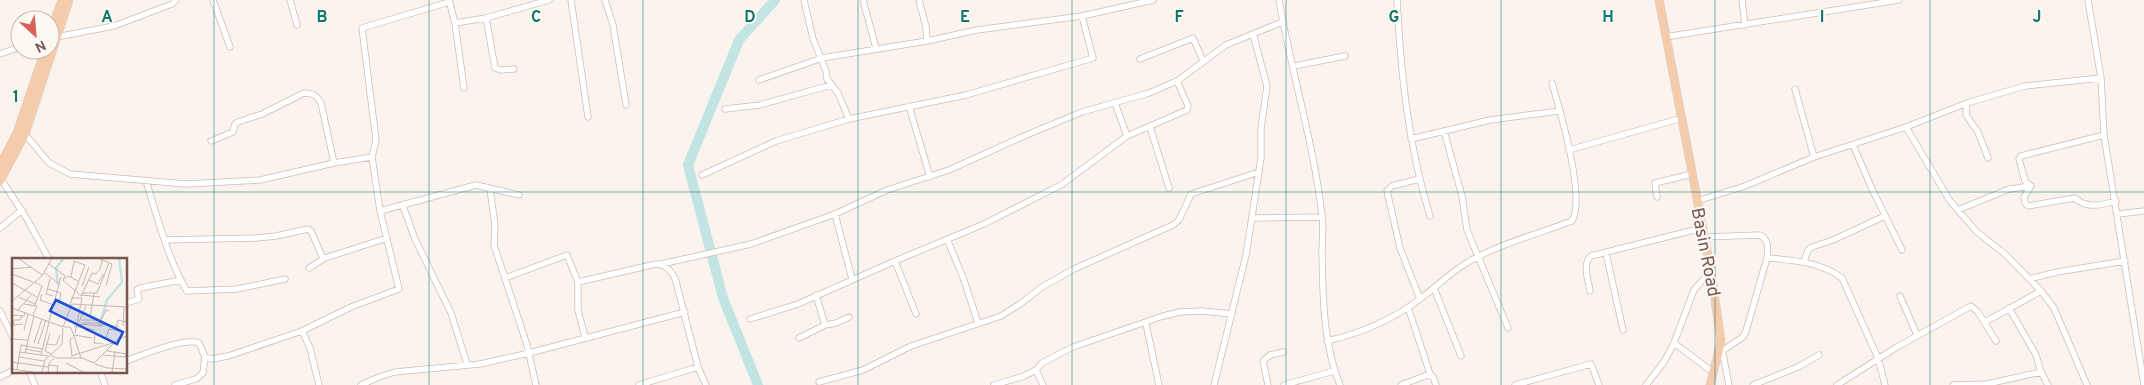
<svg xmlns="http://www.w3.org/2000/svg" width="2144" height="385" font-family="Overpass,sans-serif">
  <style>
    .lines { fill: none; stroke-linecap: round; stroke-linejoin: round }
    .river { stroke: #c2e4e3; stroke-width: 10 }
    .minor-casing { stroke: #d0bcb5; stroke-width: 7 }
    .major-casing { stroke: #d9d0ce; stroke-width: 9 }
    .minor { stroke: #fff; stroke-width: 5.5 }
    .major { stroke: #f4ccac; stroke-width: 8 }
    .grid { fill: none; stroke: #0f766e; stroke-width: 1; stroke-opacity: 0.55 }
    .labels { text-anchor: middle; stroke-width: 4; stroke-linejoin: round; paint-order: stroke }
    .street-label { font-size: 18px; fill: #765751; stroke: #fef8f3 }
    .inset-river { fill: none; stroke: #c2e4e3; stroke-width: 2.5 }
    .inset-road { fill: none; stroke: #c6b5af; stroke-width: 1 }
    .view { fill: #1d4ed8; fill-opacity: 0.15; stroke: #1d4ed8; stroke-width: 2.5 }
    .inset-edge { fill: none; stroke: #765751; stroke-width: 2.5 }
    .grid-label { font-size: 16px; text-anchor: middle; font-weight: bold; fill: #0f766e; stroke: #fef8f3; stroke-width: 4; stroke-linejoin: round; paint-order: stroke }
  </style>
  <rect width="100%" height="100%" fill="#fbf3ed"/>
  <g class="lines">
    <path class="river" d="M758 385 723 298 688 165 739 40 775 0"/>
    <defs>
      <path id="minor" d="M213 0 230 47
        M290 0 297 25
        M449 0 455 23 464 88
        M571 0 588 117
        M605 0 613 25 626 105
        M804 0 813 39 826 71 827 79 838 93 849 119
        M863 0 876 48
        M919 0 926 27 927 41
        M1279 0C1291 72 1314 143 1322 216 1324 228 1322 241 1322 254 1323 298 1323 343 1340 385
        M1397 0C1401 75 1408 144 1430 216
        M1742 0 1745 25
        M2088 0 2101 78 2104 135 2144 385
        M486 18 495 68 501 70 514 69
        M455 23 486 18 549 0
        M56 37 114 26 172 4 176 0
        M1665 37 1899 0
        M0 54 20 47
        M1140 59 1193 38 1203 61
        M1294 66 1345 56
        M759 80 822 58 927 41 977 30 1082 16 1153 0
        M1795 89 1814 157
        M1115 103 1127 136
        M1967 103 1966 115 1978 132 1988 158
        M909 106 930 177
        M725 109 760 105 831 85
        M1150 127 1169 188
        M1906 127 1950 201 1977 232 2005 254 2041 291 2054 308 2087 385
        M1444 131 1462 196 1467 230 1508 328
        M25 134 49 163 70 174 186 184 260 180 334 163 372 157
        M1411 139 1490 120 1559 111
        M211 141 233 132 235 124 238 122 262 114 304 93C313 93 316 95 321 103L334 163
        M1853 145 1873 191 1902 250
        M1569 150 1682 118
        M702 175 776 141 849 119 966 95 1093 58 1082 16
        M1 179 27 219 49 259
        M1419 179 1392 186 1387 191 1400 248 1420 299
        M146 181C158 218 167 258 187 291L237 289 285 279
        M2031 186 2025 181 2019 159 2021 156 2104 135
        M2031 186 2024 197 2025 203 2028 206 2075 198C2086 209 2102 205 2116 201
        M490 189 495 225 494 245 527 345 536 385
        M1657 197 1655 183 1692 174
        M1697 201 1745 186 1814 157 1906 127 1967 103 2025 86 2101 78
        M403 206 415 239 451 313 467 364
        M1958 210 2009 189 2031 186
        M380 211 476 185 519 195
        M835 214 852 279
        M2118 214 2144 211
        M1253 218 1323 217
        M0 228 22 210
        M1704 237 1760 235C1769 240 1768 248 1767 258L1746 331 1743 337 1722 351
        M947 239 964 280 978 323
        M165 240 256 238 276 236 308 229 311 231 322 256 325 258
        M1606 253 1623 330
        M1767 258C1793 260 1821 262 1842 278L1878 358 1885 385
        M895 261 916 314
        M1804 261 1808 250 1812 247 1833 240 1885 216
        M661 264 751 244 835 214 887 190 949 170 1024 136 1082 112 1149 93 1177 81 1226 45 1282 22
        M309 268 325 258 387 238
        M505 278 567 255 578 282V310L585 337
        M2029 279 2057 272 2125 261
        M578 282 656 264C665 264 671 271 675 278L698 367 706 385
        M1434 288 1461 356
        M1590 291C1588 279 1582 265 1591 256L1702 228
        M816 295 825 325
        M1900 296 1917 335
        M126 303 139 299 137 290 140 288 181 280
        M1408 307 1430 374 1433 377 1436 385
        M2009 308 2036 355 2041 372 2048 385
        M0 311 14 340
        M750 319 798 304 895 261 984 224 1061 185 1127 136 1187 110 1188 106 1177 81
        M1985 322 2041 291
        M1146 324 1159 385
        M302 331 310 348 319 385
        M799 338 825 325 836 323 849 317
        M1327 341C1362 333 1392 320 1420 299 1436 287 1449 274 1465 264 1493 246 1540 233 1572 221 1586 198 1560 110 1552 83
        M1674 343 1714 373
        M1722 349 1729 385
        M205 357 212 359 228 356 302 331 351 307 399 289 380 211 372 157 376 140 362 28 449 2
        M126 361C142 355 185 337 199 343L205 357 203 373 196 379 175 385
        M1036 370 1043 385
        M29 371 35 385
        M100 371 105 385
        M0 377 14 370
        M819 382 863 370 911 346 1001 316 1020 304 1042 287 1074 269 1173 225 1179 220 1191 194 1259 172
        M361 385 379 377 395 372 480 364 529 353 685 312
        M639 385 698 367
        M994 385 1024 376 1036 370 1042 363 1073 347 1163 316 1180 312 1202 311 1232 314
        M1214 385 1246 255 1261 158V128L1267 86 1253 34
        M1268 385 1263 361 1270 355 1283 352
        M1284 385 1334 371
        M1401 385 1430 374
        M1515 385 1591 364 1599 385
        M1646 385 1664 362 1674 343 1694 290 1711 271
        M1753 385 1798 367 1819 355
        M1837 385 1897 347 1971 306 1978 312 1996 341
        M1953 385 1987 384 2041 372"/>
      <path id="major" d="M1659 0 1711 271 1721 342 1710 385
        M50 33 62 0
        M0 165 17 133 45 50
        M0 181 25 134 69 0"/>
    </defs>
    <use href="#minor" class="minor-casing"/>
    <use href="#major" class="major-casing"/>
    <use href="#minor" class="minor"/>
    <use href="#major" class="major"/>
  </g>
  <path class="grid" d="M214 0V385M429 0V385M643 0V385M858 0V385M1072 0V385M1286 0V385M1501 0V385M1715 0V385M1930 0V385M0 192H2144"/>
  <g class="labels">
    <g class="street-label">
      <text transform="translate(1706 252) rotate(79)" y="6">Basin Road</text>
    </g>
  </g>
  <g transform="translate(12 258)">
    <rect width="115" height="115" fill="#fbf3ed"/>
    <path class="inset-river" d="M46 27 44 10 52 0M87 68 95 42 110 24 107 0"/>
    <path class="inset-road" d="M6 0 30 17M86 0 100 6 94 28M37 6 53 18 51 22 69 38 80 15 84 16 88 11 91 0M0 11 20 9M33 15 46 25M0 16 21 24M59 19 62 3 73 7M38 21 34 36 41 38M53 21 56 18 66 23M77 22 86 26 91 16M22 24 30 28 23 47M0 25 25 39M70 28 77 9M36 31 49 35 47 46M71 35H85L97 5M30 36 28 42 42 47M70 37 88 39M6 39 23 46M59 40H70L63 75M0 43 30 18 40 0M12 46 25 48 21 57M57 49 73 7M0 50 51 69M6 52 19 37M0 57 12 58 13 55M78 59 82 36M69 62H85M37 63 49 19M67 64 74 48M70 65H87M66 66 89 68M88 66 107 69M1 67 2 62H8L10 58M62 68 83 72M91 68 88 67 89 62 94 52 97 53M111 68 112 49M51 69 60 46 115 49M52 69H58L61 75 69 100M104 69 106 62 115 64M0 72 1 67 11 66M12 72 16 56M73 72 83 75 82 85 91 86M38 75 33 93 39 96M62 77 80 80M91 79 94 80 97 71 108 73M0 81 15 82M22 85 30 61M26 86 34 62M34 86 44 87 48 77M13 91 29 94M95 93 115 96M7 94 36 98M13 95 22 58M29 97 37 64M39 97 44 100H70L82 105M91 97 113 99 114 96M59 98 104 84M60 98 58 81 61 80M7 99 32 103M0 104 36 109M54 105 73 115M82 105 106 81 115 78M83 106 95 110 115 111M37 107 46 108 45 115M0 111 27 115M5 111 9 87 30 91M30 114 33 102 50 86 51 70M36 115 37 105 42 100M100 115 103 93"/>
    <path class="view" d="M44 42 111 74 105 86 38 53Z"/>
    <rect width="115" height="115" class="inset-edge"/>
  </g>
  <g class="grid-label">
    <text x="107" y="22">A</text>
    <text x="322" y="22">B</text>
    <text x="536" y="22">C</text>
    <text x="750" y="22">D</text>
    <text x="965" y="22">E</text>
    <text x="1179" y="22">F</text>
    <text x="1394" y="22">G</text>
    <text x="1608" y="22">H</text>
    <text x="1822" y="22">I</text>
    <text x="2037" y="22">J</text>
    <text x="16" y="102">1</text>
  </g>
  <g transform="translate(35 35) rotate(154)"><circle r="24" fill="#fef8f3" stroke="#c8b8b2"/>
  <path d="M0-4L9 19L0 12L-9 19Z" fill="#da625d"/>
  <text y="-8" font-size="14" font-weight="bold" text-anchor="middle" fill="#765751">N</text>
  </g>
</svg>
